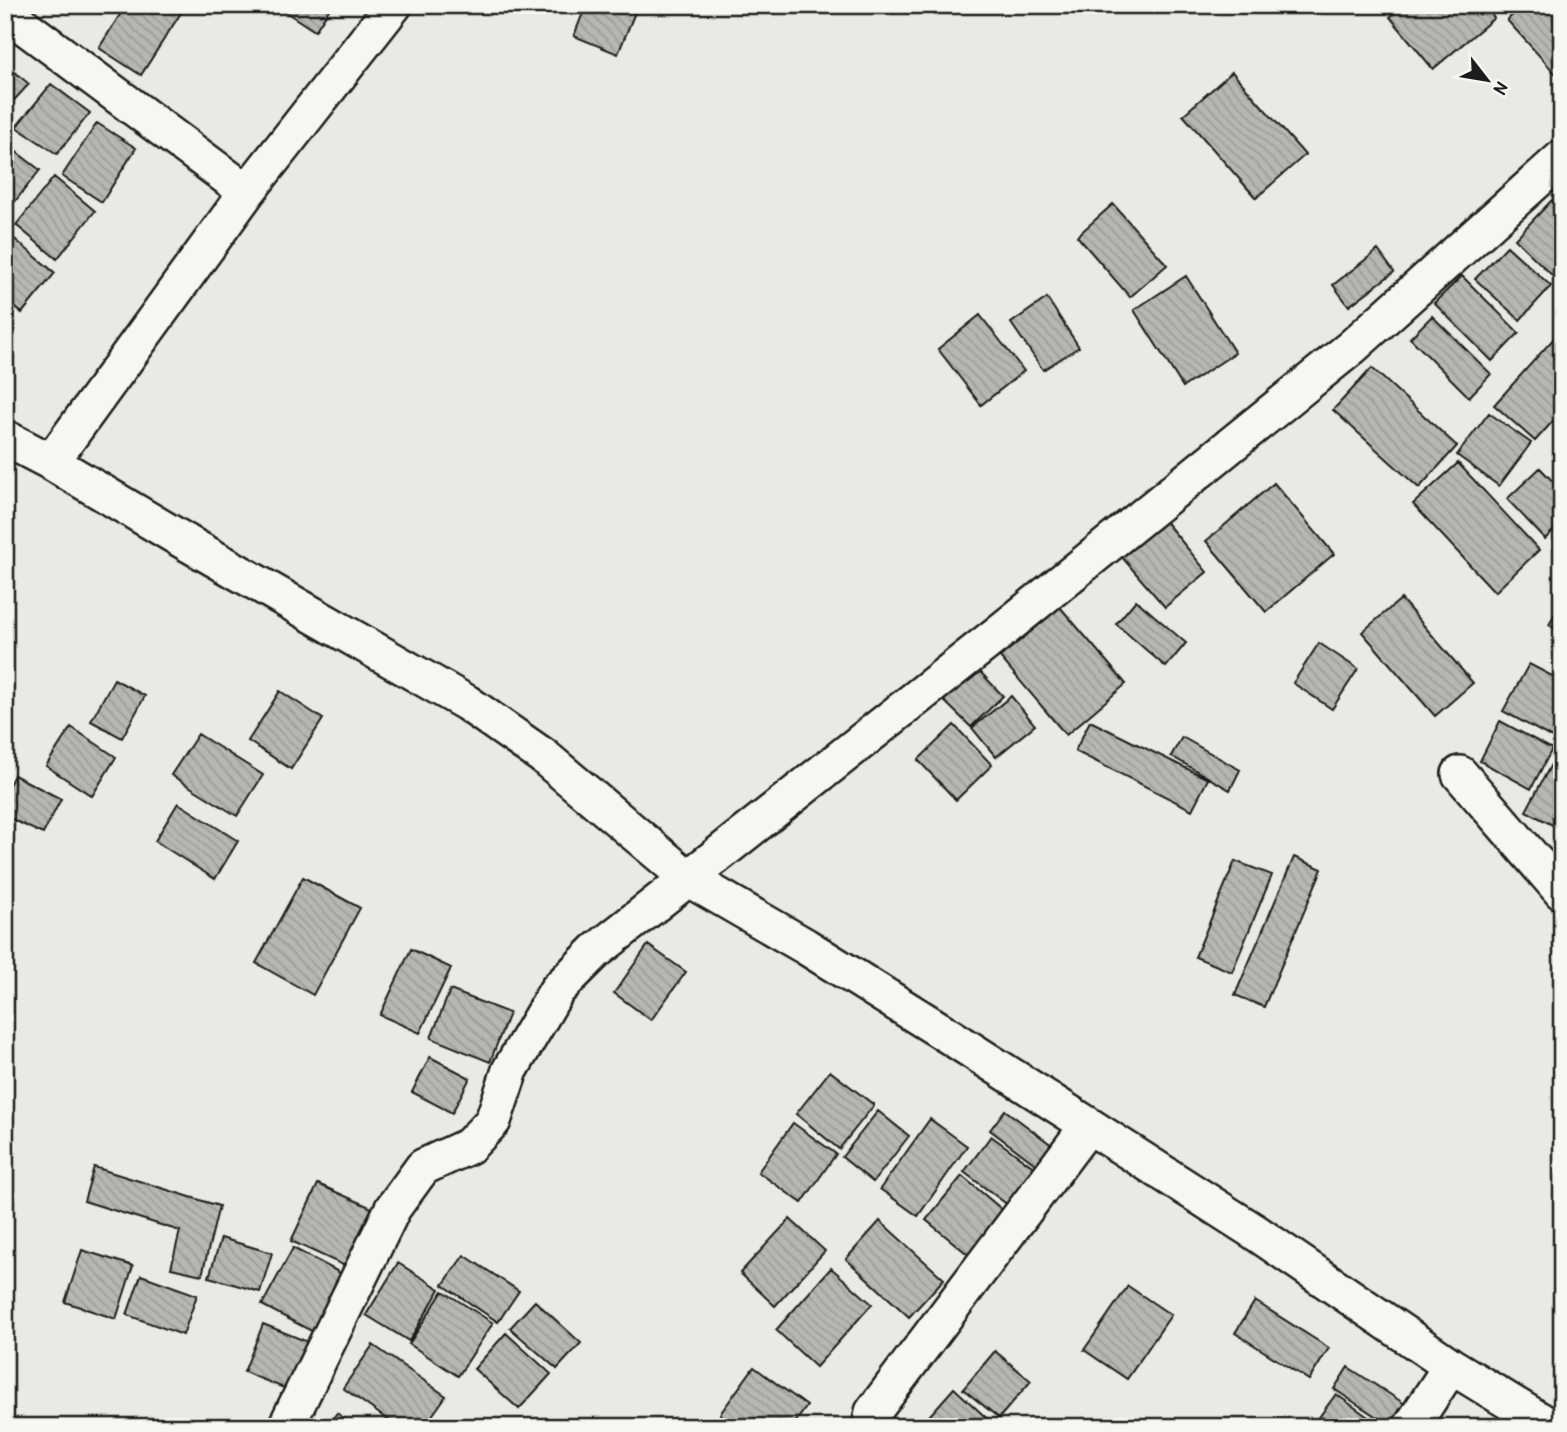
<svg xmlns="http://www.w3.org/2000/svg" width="1567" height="1432" font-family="'Patrick Hand',sans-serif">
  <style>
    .building { fill: url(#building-back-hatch); stroke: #1c1c1c; stroke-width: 2 }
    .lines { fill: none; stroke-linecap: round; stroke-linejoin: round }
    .minor-casing { stroke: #1c1c1c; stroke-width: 40 }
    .minor { stroke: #f6f6f2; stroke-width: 35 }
  </style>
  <defs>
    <pattern id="building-back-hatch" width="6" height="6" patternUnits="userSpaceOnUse" patternTransform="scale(1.75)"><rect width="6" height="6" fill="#b6b6b3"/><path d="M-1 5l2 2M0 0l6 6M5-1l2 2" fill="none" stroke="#9c9c99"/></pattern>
  </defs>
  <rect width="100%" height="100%" fill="#e9e9e5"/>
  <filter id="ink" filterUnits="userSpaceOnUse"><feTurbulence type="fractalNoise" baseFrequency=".0143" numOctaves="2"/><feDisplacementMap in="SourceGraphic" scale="14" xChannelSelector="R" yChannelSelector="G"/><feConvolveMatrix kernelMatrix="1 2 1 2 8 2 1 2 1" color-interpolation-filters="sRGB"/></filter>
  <g filter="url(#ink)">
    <path class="building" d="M126 5H186L141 75 99 48Z
      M275 5H332L315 31Z
      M586 5H638L618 54 574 36Z
      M1404 5H1484L1494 18 1433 69 1390 17Z
      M1524 5H1562V81L1507 20Z
      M5 64 29 84 5 110Z
      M1232 72 1305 155 1256 198 1183 115Z
      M51 84 90 113 57 154 16 127Z
      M97 123 136 148 102 202 62 176Z
      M6 144 40 170 5 214V145Z
      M54 177 95 211 57 259 16 225Z
      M1552 200 1562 210V285L1515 239Z
      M1113 204 1167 265 1130 297 1077 236Z
      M11 236 55 273 22 313 5 299V243Z
      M1507 246 1551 286 1520 320 1475 279Z
      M1378 250 1394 272 1349 306 1333 285Z
      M1186 276 1235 353 1183 387 1134 310Z
      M1462 276 1519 333 1492 361 1434 303Z
      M1047 298 1079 347 1043 370 1011 323Z
      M980 315 1024 371 981 405 938 349Z
      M1432 316 1491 374 1469 397 1410 338Z
      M1555 337 1562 342V411L1535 441 1494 405Z
      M1372 368 1457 446 1419 488 1333 410Z
      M1489 413 1531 443 1499 486 1457 455Z
      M1458 463 1539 550 1495 592 1413 504Z
      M1540 468 1562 491V522L1545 539 1507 499Z
      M1274 483 1334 554 1266 612 1206 541Z
      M1164 520 1207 572 1165 607 1121 556Z
      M1401 599 1473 683 1435 716 1362 632Z
      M1562 599V632L1549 625Z
      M1136 600 1186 643 1166 667 1116 624Z
      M1060 607 1126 684 1066 735 1000 657Z
      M1319 643 1358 669 1332 709 1293 683Z
      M971 662 1003 696 971 727 933 690Z
      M1529 664 1562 681V728L1556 740 1503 711Z
      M114 679 145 696 122 738 91 721Z
      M280 691 323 719 291 769 248 741Z
      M1011 696 1035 725 996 757 972 728Z
      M1090 721 1208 779 1192 810 1075 751Z
      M1500 721 1552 749 1531 789 1480 761Z
      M954 725 992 765 956 800 918 760Z
      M71 727 116 757 92 796 46 766Z
      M198 734 263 775 237 816 171 775Z
      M1182 737 1240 770 1230 790 1171 756Z
      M1562 744V830L1526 811Z
      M14 775 61 799 43 834 5 816V793Z
      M178 803 238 841 215 879 155 841Z
      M1294 857 1322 869 1264 1007 1235 995Z
      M1235 861 1272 875 1232 972 1195 957Z
      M303 877 360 908 313 995 256 963Z
      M648 945 686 972 651 1020 614 993Z
      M411 949 451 968 420 1033 380 1015Z
      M450 990 509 1013 490 1062 431 1038Z
      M430 1057 470 1078 452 1113 412 1092Z
      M830 1071 874 1105 839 1149 796 1114Z
      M1005 1110 1057 1149 1042 1169 990 1130Z
      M878 1111 909 1136 873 1182 842 1157Z
      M930 1119 967 1146 918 1216 880 1189Z
      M793 1123 836 1154 802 1203 758 1172Z
      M991 1136 1039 1171 1012 1208 964 1172Z
      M94 1167 219 1206 202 1275 171 1268 180 1231 84 1201Z
      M962 1176 1005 1212 970 1256 926 1220Z
      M318 1184 372 1208 345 1266 291 1241Z
      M790 1219 825 1251 775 1306 740 1273Z
      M880 1221 944 1279 909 1317 846 1259Z
      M221 1238 272 1253 260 1292 209 1277Z
      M293 1248 348 1277 317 1334 262 1305Z
      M82 1250 133 1266 116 1319 65 1302Z
      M464 1255 519 1291 498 1322 443 1285Z
      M398 1263 440 1289 409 1341 366 1315Z
      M831 1268 872 1304 816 1367 776 1330Z
      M141 1275 197 1295 183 1335 127 1315Z
      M1128 1286 1171 1315 1127 1379 1084 1350Z
      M443 1291 493 1323 458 1376 409 1344Z
      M535 1301 581 1343 557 1369 510 1328Z
      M1255 1301 1329 1348 1309 1380 1235 1333Z
      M263 1324 313 1344 294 1392 244 1372Z
      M506 1333 551 1374 519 1409 474 1369Z
      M373 1345 446 1396 424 1427H398L343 1388Z
      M995 1351 1031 1381 999 1418 963 1389Z
      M754 1367 807 1406 792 1427H737L720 1414Z
      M1348 1367 1411 1408 1398 1427H1392L1334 1389Z
      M954 1388 994 1425 993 1427H927L923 1423Z
      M1336 1394 1382 1427H1312Z
      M337 1413 355 1427H326Z"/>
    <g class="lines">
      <defs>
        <path id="minor" d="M5 12 247 192
          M5 438 51 462 189 544 467 703 543 756 689 879 805 946 946 1034 1255 1232 1451 1366 1551 1427
          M51 462 247 192 394 5
          M1460 774 1562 892
          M286 1427 393 1208 423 1167 469 1146 493 1121 510 1070 557 990 596 951 1000 632 1352 347 1562 158
          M870 1427 873 1412 1088 1126
          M1411 1427 1451 1366"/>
      </defs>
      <use href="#minor" class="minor-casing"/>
      <use href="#minor" class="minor"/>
    </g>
  </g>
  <rect width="1567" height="1432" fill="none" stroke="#f6f6f2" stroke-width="28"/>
  <rect x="14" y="14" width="1539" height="1404" fill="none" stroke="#1c1c1c" stroke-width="2.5" filter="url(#ink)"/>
  <g transform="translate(1487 80) rotate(121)" stroke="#f6f6f2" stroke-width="5" paint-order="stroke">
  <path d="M0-5L12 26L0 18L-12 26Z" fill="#1c1c1c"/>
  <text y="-10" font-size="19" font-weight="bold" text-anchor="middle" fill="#1c1c1c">N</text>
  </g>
</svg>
